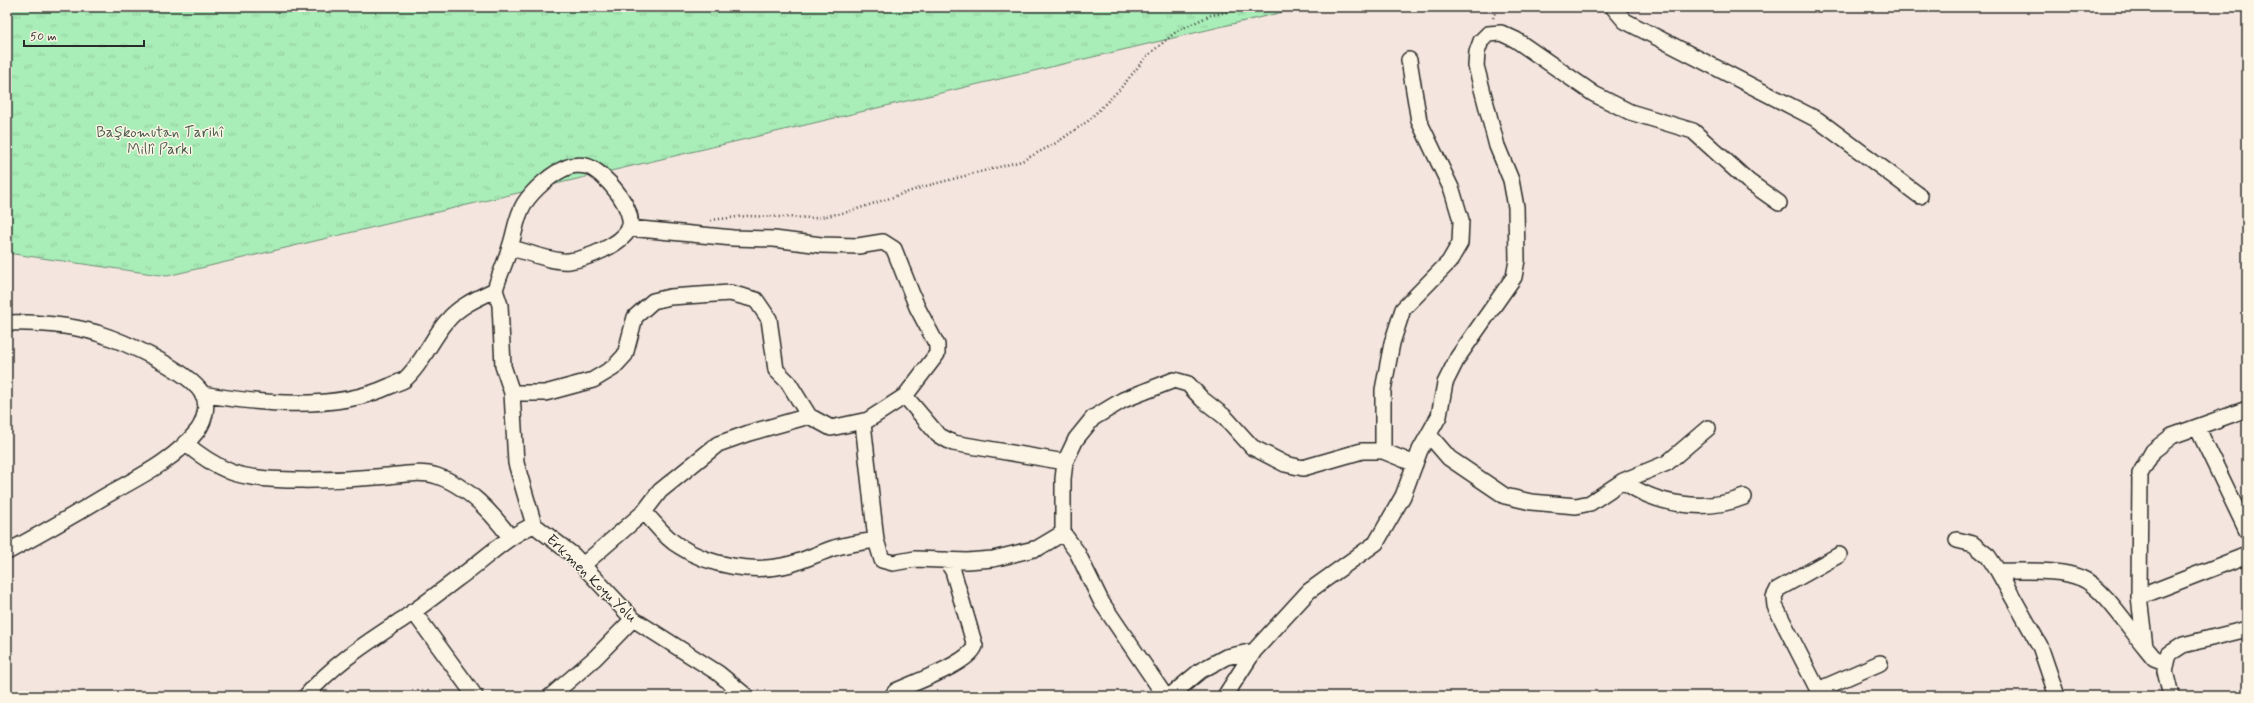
<svg xmlns="http://www.w3.org/2000/svg" width="2254" height="703" font-family="Mynerve,sans-serif">
  <style>
    .park { fill: url(#park-tufts); stroke: #6a8c72 }
    .lines { fill: none; stroke-linecap: round; stroke-linejoin: round }
    .minor-casing { stroke: #2b2b2b; stroke-width: 18 }
    .path { stroke: #2b2b2b; stroke-width: 2.5; stroke-dasharray: 1 3; stroke-linecap: butt }
    .minor { stroke: #fcf5e5; stroke-width: 15 }
    .labels { text-anchor: middle; stroke-width: 3; stroke-linejoin: round; paint-order: stroke }
    .park-label { font-size: 15px; fill: #4a5c4e; stroke: #fcf5e5 }
    .street-label { font-size: 15px; fill: #2b2b2b; stroke: #fcf5e5 }
  </style>
  <defs>
    <pattern id="park-tufts" width="24" height="20" patternUnits="userSpaceOnUse"><rect width="24" height="20" fill="#a9edb8"/><path d="M3 7l-1-3M5 7V3M7 7l1-3M15 17l-1-3M17 17v-4M19 17l1-3" fill="none" stroke="#92cb9e"/></pattern>
  </defs>
  <rect width="100%" height="100%" fill="#f4e5de"/>
  <filter id="ink" filterUnits="userSpaceOnUse"><feTurbulence type="fractalNoise" baseFrequency=".025" numOctaves="2"/><feDisplacementMap in="SourceGraphic" scale="8" xChannelSelector="R" yChannelSelector="G"/><feConvolveMatrix kernelMatrix="1 2 1 2 8 2 1 2 1" color-interpolation-filters="sRGB"/></filter>
  <g filter="url(#ink)">
    <path class="park" d="M7 7H1284L1283 12 167 276 7 253Z"/>
    <g class="lines">
      <defs>
        <path id="minor" d="M1613 7 1625 21 1818 120 1920 196
          M510 248C527 251 553 263 569 261 586 259 621 245 629 229 637 210 603 170 586 166 582 165 571 165 568 167 552 173 533 190 524 204 516 217 515 233 510 247 506 262 499 275 495 290L500 305 503 366 512 393 516 463 534 525 573 555 633 619 718 673 746 696
          M7 323C35 322 70 325 97 333 125 342 186 369 202 393 209 403 205 420 198 430 175 460 139 477 107 495 74 515 41 534 7 552
          M512 393H545L593 380 613 368 625 355 635 317 653 301 670 297 730 293 756 300 769 319 776 370 788 382 809 416 831 428 868 420 905 396 937 354V345L917 307 894 249 883 242 858 246 821 245 774 239 733 238 629 228
          M202 394C259 404 337 411 390 386 394 384 400 382 404 380 421 366 432 338 447 321 459 306 478 298 495 290
          M905 396 938 435 953 443 1065 462
          M863 423 876 540 882 560 893 563 915 559 967 561 993 559 1038 548 1063 533
          M2197 427 2247 531
          M1430 436 1449 458 1505 496 1531 502 1576 506 1590 503 1623 481 1667 463 1708 428
          M185 443C199 455 214 465 231 472 262 484 342 480 376 477 396 476 418 470 437 476 468 486 492 513 510 537
          M1383 451V390L1392 343 1403 309 1449 262 1460 243 1461 220 1452 190 1419 121 1409 60
          M1623 481C1656 505 1705 513 1744 497
          M644 512 660 491 718 444 749 433 809 416
          M1957 540 1973 544 1988 556 1998 571 2040 646 2057 696
          M583 565 644 512C655 523 665 538 679 546 709 566 755 574 791 564 805 560 819 553 834 548 847 544 862 542 876 540
          M1998 571C2022 572 2058 568 2081 578 2102 586 2129 628 2145 647
          M2139 597 2247 555
          M413 611 475 696
          M2167 663 2154 658 2145 647 2139 597 2140 474 2153 451 2172 436 2247 409
          M1818 690 1880 663
          M306 696C335 662 370 641 406 617 423 605 440 592 457 579 483 561 505 537 534 525
          M551 696 595 658 633 619
          M892 696 896 691C915 682 968 664 975 646L953 571 946 560
          M1165 696 1102 603 1077 552 1063 533V479L1065 462 1076 439 1093 418 1123 400 1174 380 1188 384 1202 399 1225 417 1252 447 1285 464 1303 468 1362 451H1383L1415 464
          M1170 696 1200 671 1226 657 1254 651
          M1225 696 1254 651 1309 591 1376 543 1403 496 1420 450 1439 416 1445 383 1458 357 1514 277 1517 260 1516 207 1511 180 1497 146 1476 66 1477 52 1481 41 1488 34 1501 33 1516 40 1594 94 1630 112 1693 131 1748 181 1779 203
          M1821 696 1775 606 1774 597 1778 589 1839 555
          M2171 696 2165 671 2169 654 2183 645 2247 629"/>
      </defs>
      <use href="#minor" class="minor-casing"/>
      <path class="path" d="M1493 18 1497 7
        M711 220 747 216 815 218 848 212 926 186 1022 161 1056 143 1088 121 1120 89 1147 56 1177 31 1211 15 1252 7"/>
      <use href="#minor" class="minor"/>
    </g>
  </g>
  <g class="labels">
    <g class="park-label">
      <text x="160" y="137">Başkomutan Tarihî<tspan x="160" dy="17">Millî Parkı</tspan></text>
    </g>
    <g class="street-label">
      <text transform="translate(592 578) rotate(44)" y="5">Erkmen Koyu Yolu</text>
    </g>
  </g>
  <rect width="2254" height="703" fill="none" stroke="#fcf5e5" stroke-width="24"/>
  <rect x="12" y="12" width="2230" height="679" fill="none" stroke="#2b2b2b" stroke-width="1.5" filter="url(#ink)"/>
  <path d="M24 40v6h120v-6" fill="none" stroke="#2b2b2b" stroke-width="2"/>
  <text x="30" y="40" font-size="12" fill="#2b2b2b" stroke="#fcf5e5" stroke-width="3" paint-order="stroke">50 m</text>
</svg>
